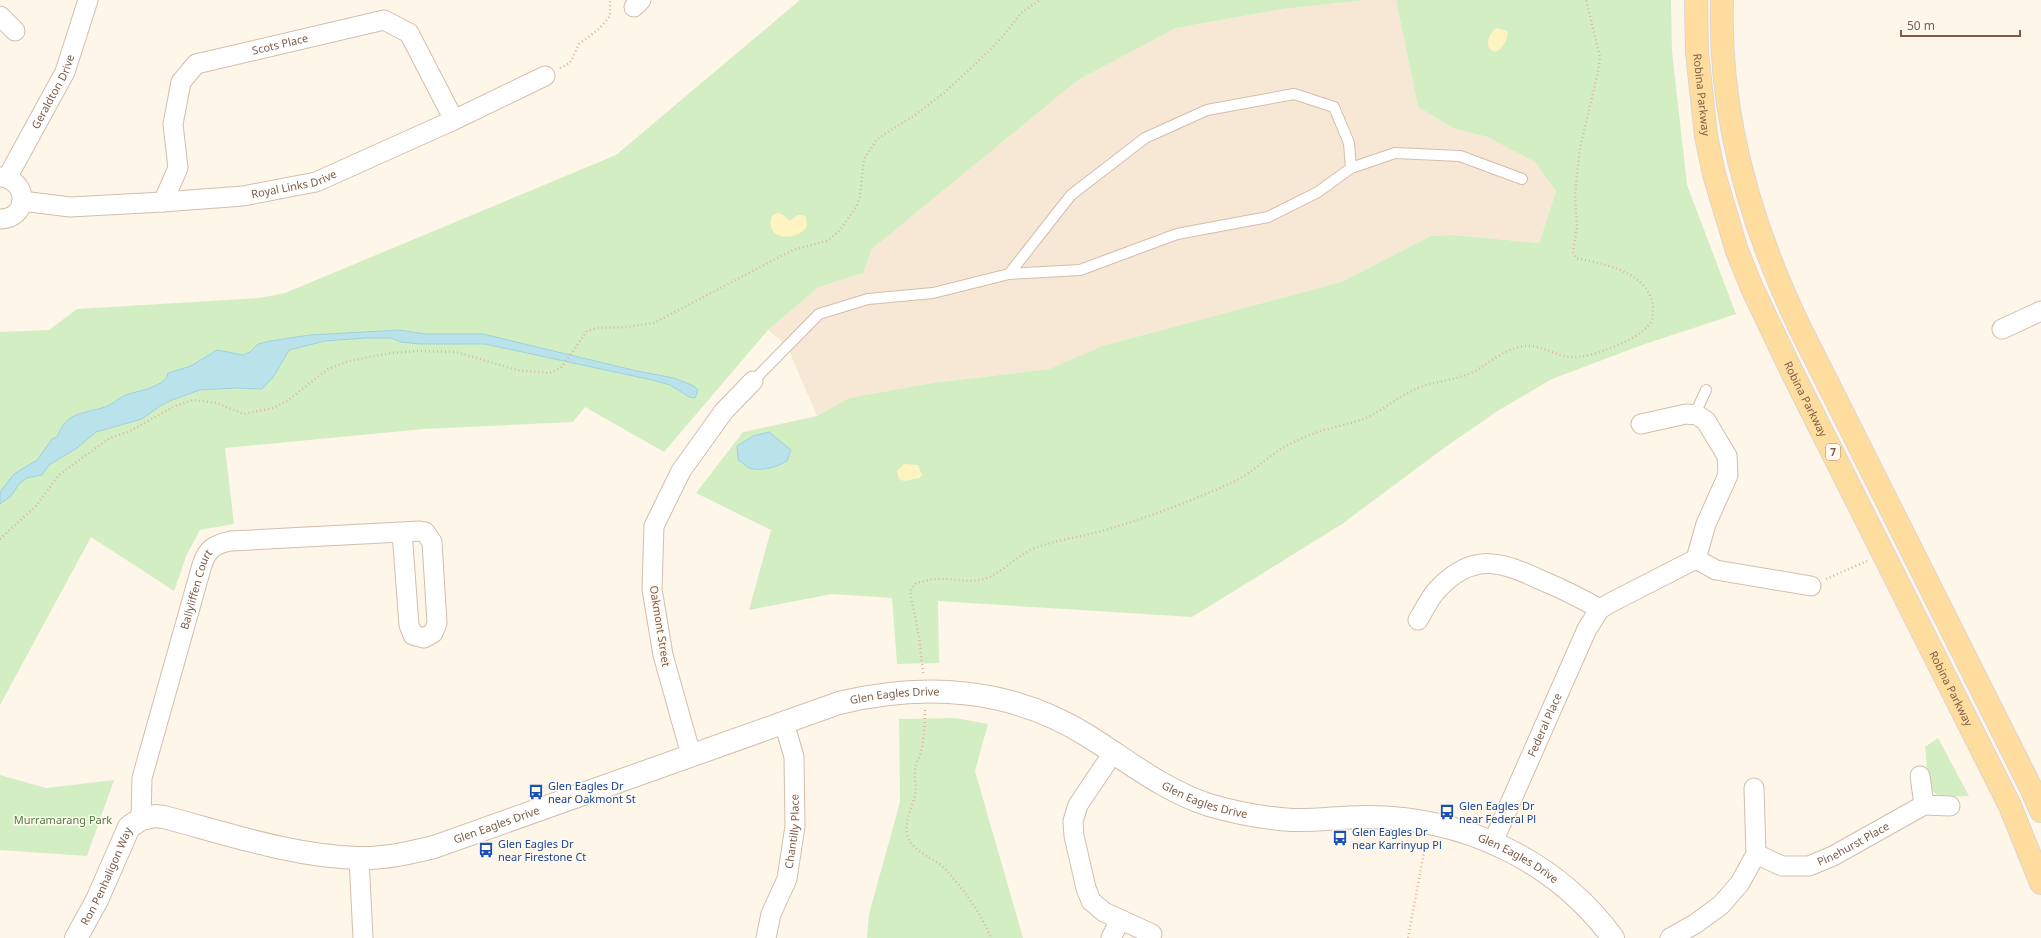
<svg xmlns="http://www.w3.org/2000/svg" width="2041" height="938" font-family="'Noto Sans',sans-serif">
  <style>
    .residential { fill: #f7e8d5 }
    .green { fill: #d4eec4 }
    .sand { fill: #fff3c1 }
    .water { fill: #b9e2eb; stroke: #9ed2de }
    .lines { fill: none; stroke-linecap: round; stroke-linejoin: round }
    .service-casing { stroke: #d3beab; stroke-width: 12 }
    .minor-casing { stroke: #d3beab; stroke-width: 21 }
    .tertiary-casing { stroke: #d3beab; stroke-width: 24 }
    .primary-casing { stroke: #ddd5cf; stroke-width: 24 }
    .path { stroke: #dcb89f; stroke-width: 2.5; stroke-dasharray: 1 3; stroke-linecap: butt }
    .service { stroke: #fff; stroke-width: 10 }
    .minor { stroke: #fff; stroke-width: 19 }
    .tertiary { stroke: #fff; stroke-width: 22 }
    .primary { stroke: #ffdd9e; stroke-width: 22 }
    .labels { text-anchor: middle; stroke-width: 3; stroke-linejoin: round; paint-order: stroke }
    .shield { fill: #fff9f0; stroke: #a38b7a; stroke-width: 1 }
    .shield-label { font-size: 10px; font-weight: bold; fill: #7c5c48 }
    .street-label { font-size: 11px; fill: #7c5c48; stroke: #fff9f0 }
    .transit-label { font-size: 11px; fill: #164399; stroke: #fff9f0; text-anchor: start }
    .park-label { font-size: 11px; fill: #4d7c3c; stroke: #fff9f0 }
  </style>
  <rect width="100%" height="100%" fill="#fef6e8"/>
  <path class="residential" d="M1366 0H1396L1418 107 1453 128 1487 137 1535 162 1556 191 1539 243 1453 235 1431 236 1341 282 1102 346 1049 369 932 383 849 398 817 416 787 346 768 330 819 287 863 273 872 249 1078 80 1176 28 1283 9Z"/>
  <path class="green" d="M800 0H1366L1283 9 1176 28 1078 80 872 249 863 273 819 287 768 330 664 452 585 407 573 422 424 429 225 448 234 524 200 530 187 554 174 591 91 537 0 705V332L49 330 77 309 259 298 285 293 616 155Z
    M1396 0H1671L1672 51 1687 185 1736 314 1642 345 1552 379 1499 410 1444 448 1342 524 1192 617 938 601 939 663 897 664 892 598 832 594 749 610 771 530 696 493 743 432 817 416 849 398 932 383 1049 369 1102 346 1341 282 1431 236 1453 235 1539 243 1556 191 1535 162 1487 137 1453 128 1418 107Z
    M955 718 988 724 975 771 1023 938H867L869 914 900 802 899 719Z
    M1938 738 1969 796C1960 796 1948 798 1940 796 1925 792 1927 760 1925 747Z
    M0 775 46 788 114 780 87 856 0 850Z"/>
  <path class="sand" d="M1497 28 1507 31C1509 38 1502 51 1494 52L1489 48C1486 41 1490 32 1497 28Z
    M777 213 782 214 790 221 798 215H803L806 217 807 226C797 243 763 240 772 216Z
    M904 464 918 465 922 475 919 478 904 481 899 479 897 471Z"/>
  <path class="water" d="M399 330 426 334H483L637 371 674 378 694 386 698 390 695 398 689 397 670 385 652 380 485 344H420L401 342 391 338H366L325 341 289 350 274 376 262 389 236 388 200 390 172 400 160 406 142 419 96 432 77 448 49 465 42 475 27 478 20 483 11 496 0 504V492L14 474 37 460 52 439 57 437C66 413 80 414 102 408 111 406 118 398 126 395 141 390 154 389 166 379L168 373 191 366 217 350 243 355 250 352 258 344 270 341 310 335Z
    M769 432 791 450 787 461C777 467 761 472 749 468 746 466 742 462 738 460L737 446 753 436Z"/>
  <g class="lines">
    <defs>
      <path id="service" d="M1294 94 1334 107 1349 143 1351 168 1318 192 1268 217 1177 234 1080 270 1009 274 1071 195 1145 138 1207 110Z
        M1351 168 1395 153 1460 156 1522 179
        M753 381 819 314 868 299 933 293 1009 274
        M1695 414 1706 390"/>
      <g id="minor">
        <path d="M634 7 641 0"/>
        <path d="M0 16 15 31"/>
        <path d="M0 177C30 180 29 219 0 219"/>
        <path id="s1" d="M7 178 65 72 88 0"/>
        <path id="s2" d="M22 201 70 207 163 202 243 196 316 182 454 120 545 76"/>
        <path id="s3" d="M163 202 178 168 173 124 181 82 196 64 384 20 409 33 454 120"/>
        <path d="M2002 329 2041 311"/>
        <path d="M1641 424 1686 414 1697 415 1706 421 1727 456 1728 475 1706 524 1696 559"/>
        <path d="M1418 620C1424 610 1430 597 1438 589 1474 551 1502 562 1543 581 1563 589 1582 599 1600 609"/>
        <path d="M1113 753 1078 805 1073 821 1074 836 1086 888 1091 901 1104 912 1152 934"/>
        <path d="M691 755 663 655 652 589 654 526 681 471 724 411 753 381"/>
        <path d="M1920 776 1924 805 1950 806"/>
        <path id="s4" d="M141 819 142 778 202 565C207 549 215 544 231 541L420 531 425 532 432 542 437 623 433 633 424 638 413 635 409 625 402 532"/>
        <path id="s5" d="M1493 842 1587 629 1600 609 1610 603 1696 559 1716 570 1811 586"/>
        <path id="s6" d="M1756 854 1782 866H1809L1833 856 1924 805"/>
        <path d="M359 858 363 938"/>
        <path id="s7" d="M766 938 771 914 787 879 795 826 794 757 784 722"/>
        <path d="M1111 938 1120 920"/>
        <path d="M1670 938 1695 924 1721 905 1740 883 1756 854 1754 788"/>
      </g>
      <g id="tertiary">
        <path id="s8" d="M76 938 97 900 129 827 141 819 155 816 164 817C228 834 292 856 358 858 384 859 409 853 434 847L839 703C925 682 1012 688 1088 736 1128 761 1163 790 1209 805 1236 813 1264 818 1292 820 1316 821 1340 817 1364 817 1461 816 1555 859 1613 938"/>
      </g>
      <g id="primary">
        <path id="s9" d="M1696 0 1697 52 1706 136 1714 174 1737 251 1752 288 1791 370 2010 806 2041 883"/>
        <path d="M1722 0C1718 116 1751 227 1801 330L2031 788 2041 811"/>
      </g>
    </defs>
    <use href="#service" class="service-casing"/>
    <use href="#minor" class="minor-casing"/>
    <use href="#tertiary" class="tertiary-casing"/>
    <use href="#primary" class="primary-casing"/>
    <path class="path" d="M560 68 570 63 579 44 600 28 610 16V0
      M0 539 36 506 59 475 79 460 110 438 130 431 175 406 193 400 217 403 244 414 273 408 287 401 328 369 349 361 391 353 418 351 456 352 517 370 550 373 561 368 587 331 597 328 626 327 654 323 785 254 796 249 827 241 839 231 857 206 860 195 864 159 877 139 915 115 945 92 988 52 1004 35 1021 13 1040 0
      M1826 579 1867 561
      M923 673 919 637 910 591 916 583C925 581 934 578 943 579 958 579 970 583 984 579 1003 573 1016 555 1035 548 1056 540 1080 537 1102 531 1146 518 1189 502 1231 483 1252 474 1268 455 1288 445 1303 437 1319 431 1335 427 1346 424 1356 422 1366 418 1387 408 1404 391 1427 385 1441 381 1457 379 1471 373 1488 365 1501 351 1519 347 1539 342 1553 356 1572 357 1589 359 1648 337 1652 319 1660 274 1608 265 1576 258L1573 252 1577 227 1575 196 1577 174 1580 148 1598 72 1600 57 1586 0
      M925 710C925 725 924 741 920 755 918 760 915 765 915 770 914 777 916 784 916 791 914 805 904 819 907 833 911 853 933 856 946 870 964 890 981 913 991 938
      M1408 938 1426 841"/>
    <use href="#service" class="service"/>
    <use href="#minor" class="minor"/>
    <use href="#tertiary" class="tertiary"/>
    <use href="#primary" class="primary"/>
  </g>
  <defs>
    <symbol id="bus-bare" viewBox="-9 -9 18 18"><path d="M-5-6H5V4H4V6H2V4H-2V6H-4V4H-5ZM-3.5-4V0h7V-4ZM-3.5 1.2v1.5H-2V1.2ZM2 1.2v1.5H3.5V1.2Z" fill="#1a4fb4" stroke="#fff9f0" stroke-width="2.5" paint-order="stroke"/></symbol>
  </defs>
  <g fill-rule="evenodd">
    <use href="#bus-bare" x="525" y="781" width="22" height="22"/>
    <use href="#bus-bare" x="1436" y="801" width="22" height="22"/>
    <use href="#bus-bare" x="1329" y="827" width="22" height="22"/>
    <use href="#bus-bare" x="475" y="839" width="22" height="22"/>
  </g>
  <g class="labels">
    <rect class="shield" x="1826" y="444" width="14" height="16" rx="3"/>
    <g class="shield-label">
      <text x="1833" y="456">7</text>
    </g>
    <g class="street-label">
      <text dy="4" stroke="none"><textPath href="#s3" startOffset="234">Scots Place</textPath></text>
      <text dy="4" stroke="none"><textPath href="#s1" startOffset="98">Geraldton Drive</textPath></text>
      <text dy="4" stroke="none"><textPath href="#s9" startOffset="95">Robina Parkway</textPath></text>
      <text dy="4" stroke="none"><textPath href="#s2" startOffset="274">Royal Links Drive</textPath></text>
      <text dy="4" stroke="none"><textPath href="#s9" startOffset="419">Robina Parkway</textPath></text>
      <text dy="4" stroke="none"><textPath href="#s4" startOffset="237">Ballyliffen Court</textPath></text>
      <text transform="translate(660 626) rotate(81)" y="4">Oakmont Street</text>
      <text dy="4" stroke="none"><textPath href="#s9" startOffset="743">Robina Parkway</textPath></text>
      <text dy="4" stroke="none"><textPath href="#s8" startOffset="923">Glen Eagles Drive</textPath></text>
      <text dy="4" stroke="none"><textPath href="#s5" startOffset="128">Federal Place</textPath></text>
      <text dy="4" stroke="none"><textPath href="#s8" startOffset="1259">Glen Eagles Drive</textPath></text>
      <text dy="4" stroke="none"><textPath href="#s8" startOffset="503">Glen Eagles Drive</textPath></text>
      <text dy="4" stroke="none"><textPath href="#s7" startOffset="111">Chantilly Place</textPath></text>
      <text dy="4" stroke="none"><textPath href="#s6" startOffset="105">Pinehurst Place</textPath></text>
      <text dy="4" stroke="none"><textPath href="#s8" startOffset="1583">Glen Eagles Drive</textPath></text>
      <text dy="4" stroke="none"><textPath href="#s8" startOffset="69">Ron Penhaligon Way</textPath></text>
    </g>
    <g class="transit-label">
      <text x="548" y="790">Glen Eagles Dr<tspan x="548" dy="13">near Oakmont St</tspan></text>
      <text x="1459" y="810">Glen Eagles Dr<tspan x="1459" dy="13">near Federal Pl</tspan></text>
      <text x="1352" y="836">Glen Eagles Dr<tspan x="1352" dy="13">near Karrinyup Pl</tspan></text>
      <text x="498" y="848">Glen Eagles Dr<tspan x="498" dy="13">near Firestone Ct</tspan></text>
    </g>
    <g class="park-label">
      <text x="63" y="824">Murramarang Park</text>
    </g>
  </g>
  <path d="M1901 30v6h119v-6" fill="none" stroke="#7c5c48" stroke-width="2"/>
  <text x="1907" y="30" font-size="12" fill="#7c5c48" stroke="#fff9f0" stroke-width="3" paint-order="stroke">50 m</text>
</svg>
